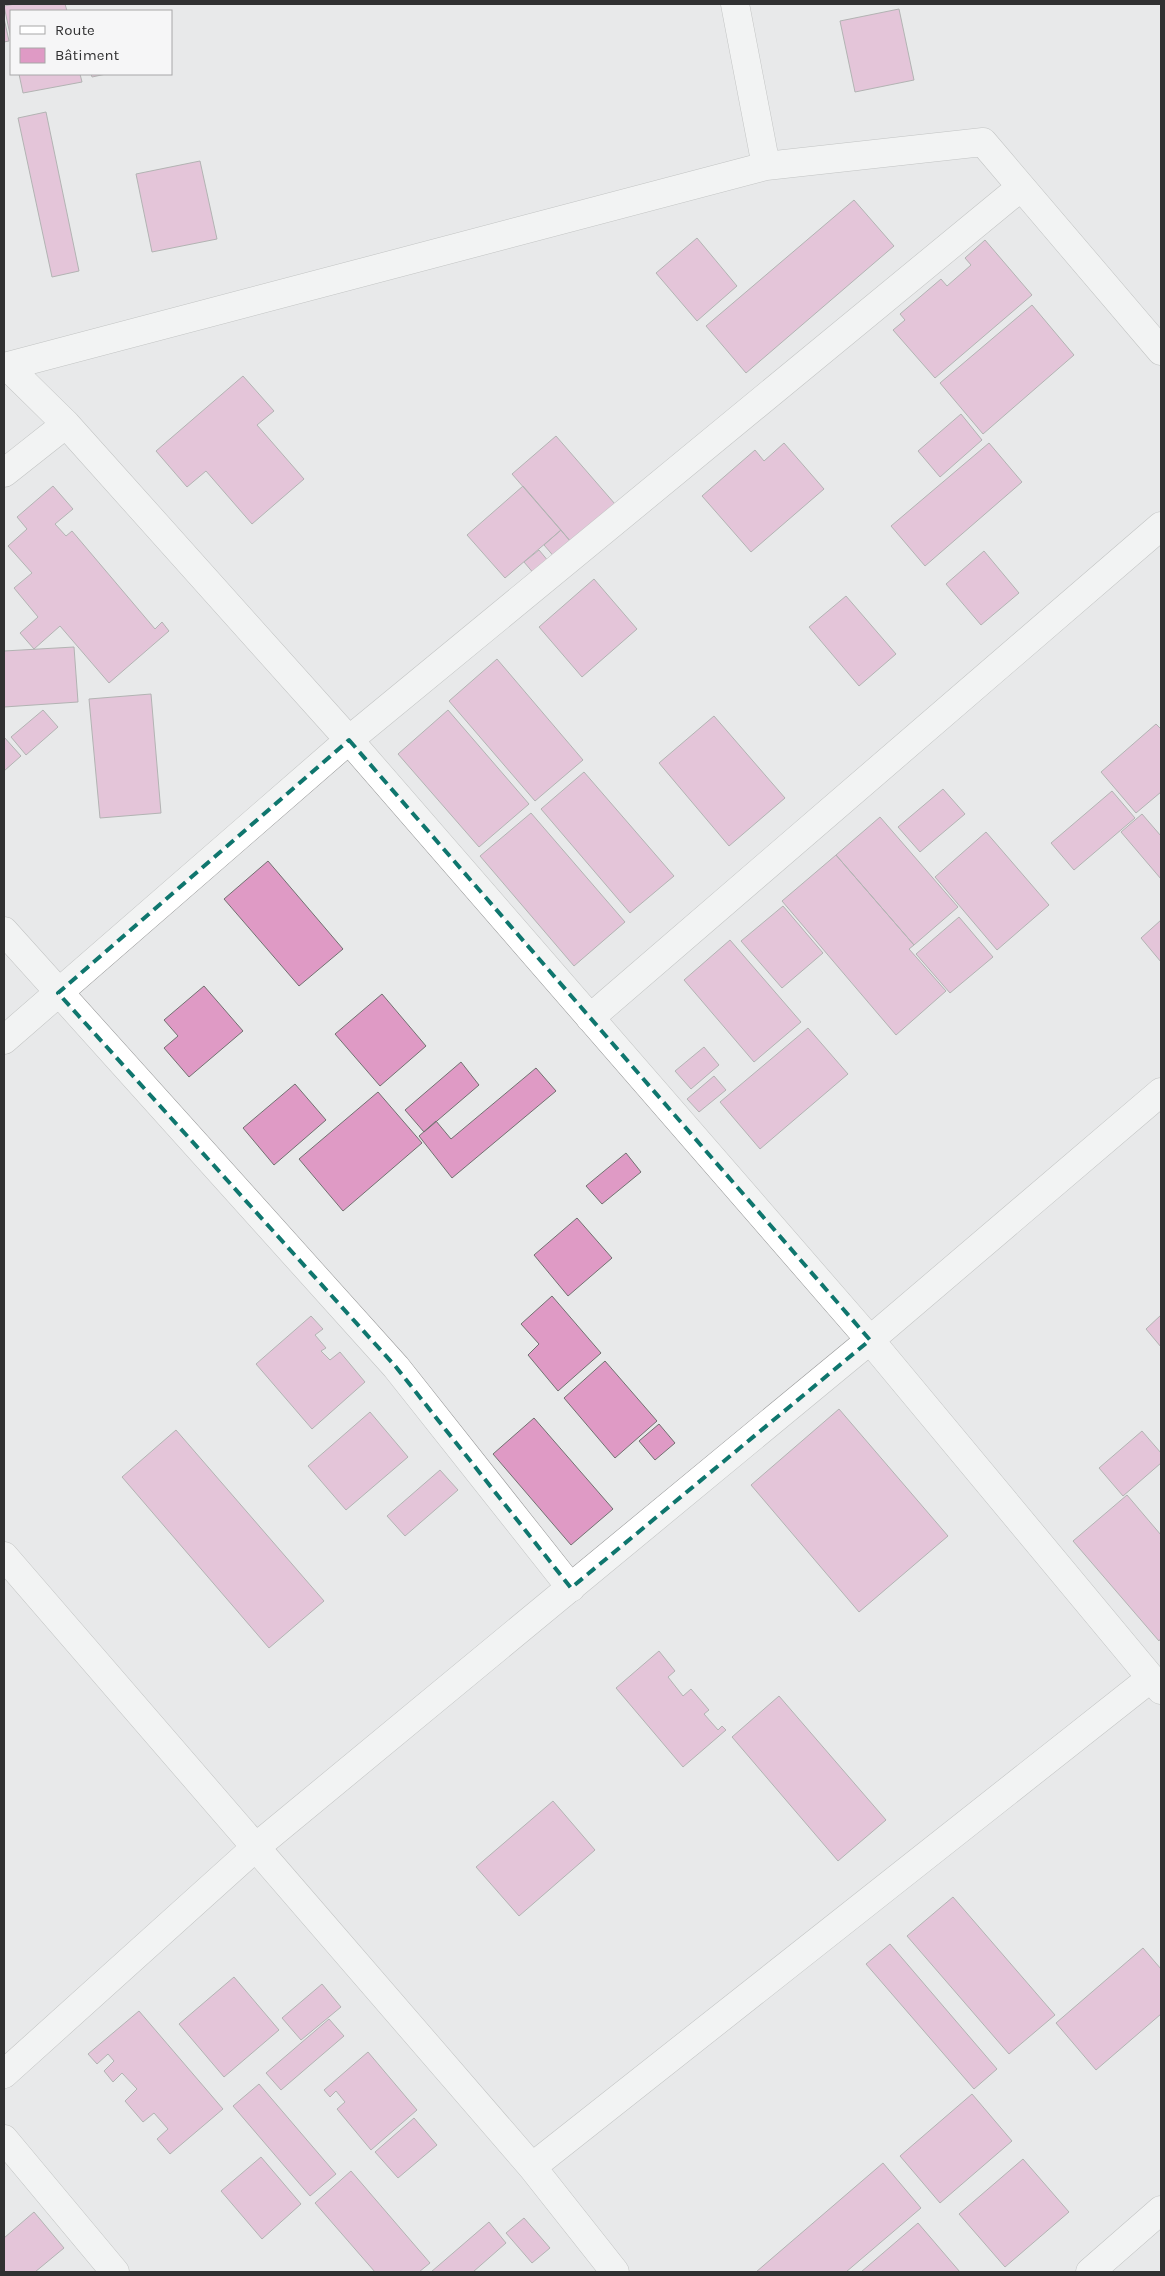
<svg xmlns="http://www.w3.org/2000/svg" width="1165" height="2276" font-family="Karla,sans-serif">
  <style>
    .building { fill: #df9ac5; stroke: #727171 }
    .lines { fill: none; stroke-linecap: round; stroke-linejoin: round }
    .minor-casing { stroke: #959696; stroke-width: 29 }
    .minor { stroke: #fff; stroke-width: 28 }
    .marked { fill: none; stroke: #0f766e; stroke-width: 4; stroke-dasharray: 10 6; stroke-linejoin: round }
  </style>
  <rect width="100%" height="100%" fill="#e8e9ea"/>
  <path class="building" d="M15 4H65L67 11H11V39L4 6Z
    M899 9 914 80 855 92 840 21Z
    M4 18 9 41 4 42Z
    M19 74H80L82 82 23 93Z
    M91 74H106L92 77Z
    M46 112 79 271 52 277 18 118Z
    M200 161 217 239 152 252 136 174Z
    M854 200 894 246 746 373 706 326Z
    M697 238 737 286 697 321 656 273Z
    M985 240 1032 295 935 378 893 330 905 320 900 314 941 279 947 286 971 265 965 258Z
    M1032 305 1074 355 983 434 940 383Z
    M243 376 274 411 257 425 304 479 252 524 206 471 187 487 156 451Z
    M961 414 982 440 940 477 918 451Z
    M556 436 615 504 571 542 512 474Z
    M784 443 824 489 751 552 702 496 755 450 764 461Z
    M989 443 1022 482 925 566 891 526Z
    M53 486 73 509 55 524 66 536 72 531 155 629 162 622 169 631 109 683 60 626 34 649 20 633 38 617 14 588 32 573 8 546 27 529 17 517Z
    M523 486 561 530 505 578 467 535Z
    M561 530 571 542 556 559 544 545Z
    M539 550 549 562 535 575 524 562Z
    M984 551 1019 593 981 625 946 584Z
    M594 579 637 629 582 677 539 627Z
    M846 596 896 654 859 686 809 627Z
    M74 647 78 702 4 707V651Z
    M497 659 583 760 535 801 449 701Z
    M151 694 161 813 100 818 89 699Z
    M43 710 58 727 26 755 11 737Z
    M448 710 529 804 479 847 398 754Z
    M714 716 785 798 729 846 659 763Z
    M1156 724 1161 729V792L1136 813 1101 772Z
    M4 737 21 756 4 771Z
    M584 772 674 876 630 913 541 809Z
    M943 789 965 814 920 852 898 827Z
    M1112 791 1135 818 1074 870 1051 843Z
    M531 813 625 922 574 966 480 856Z
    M1142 814 1161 836V879L1121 832Z
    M880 817 958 907 914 945 836 855Z
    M986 832 1049 905 997 950 935 877Z
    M836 855 914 945 909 949 946 991 896 1035 782 901Z
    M268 861 343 949 299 986 224 899Z
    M783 906 823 953 782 988 741 941Z
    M959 917 993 957 950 993 916 954Z
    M1161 920V962L1141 938Z
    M730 940 801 1022 754 1062 684 980Z
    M204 986 243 1031 189 1077 164 1048 178 1036 164 1020Z
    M382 994 426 1046 380 1086 335 1034Z
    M808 1028 848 1074 760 1149 720 1102Z
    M704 1047 719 1065 691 1089 675 1071Z
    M461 1062 479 1085 424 1132 405 1110Z
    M536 1068 556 1091 452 1178 419 1136 436 1121 451 1139Z
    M714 1076 726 1090 699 1112 687 1099Z
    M295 1084 326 1120 274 1165 243 1128Z
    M378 1092 422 1143 343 1211 299 1159Z
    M626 1153 641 1172 602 1204 586 1186Z
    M577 1218 612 1258 568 1296 534 1255Z
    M552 1296 601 1353 558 1391 528 1355 539 1344 521 1324Z
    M1161 1315V1347L1146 1329Z
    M311 1316 323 1329 315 1335 326 1348 321 1351 330 1360 340 1352 365 1382 312 1429 256 1364Z
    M605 1361 657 1421 615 1458 564 1398Z
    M839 1409 948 1536 859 1612 751 1485Z
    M370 1412 408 1457 346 1510 308 1466Z
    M534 1418 613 1509 571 1545 493 1454Z
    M659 1424 675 1443 655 1460 639 1441Z
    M176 1430 324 1601 269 1648 122 1477Z
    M1142 1431 1161 1453V1463L1123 1496 1099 1468Z
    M440 1470 458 1490 405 1536 387 1516Z
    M1127 1495 1161 1535V1638L1159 1641 1073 1541Z
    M659 1651 675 1671 668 1677 683 1696 691 1689 709 1710 704 1714 718 1730 722 1726 726 1730 683 1767 616 1688Z
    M779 1696 886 1820 838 1861 732 1737Z
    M553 1801 595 1850 519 1916 476 1867Z
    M953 1897 1055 2015 1009 2054 907 1936Z
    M890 1944 997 2069 974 2089 866 1964Z
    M1143 1948 1161 1969V2014L1096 2070 1056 2023Z
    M234 1977 279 2030 224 2077 179 2024Z
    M322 1984 341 2007 301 2040 282 2018Z
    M139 2011 223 2109 170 2154 157 2139 168 2129 154 2113 143 2122 125 2101 137 2089 122 2073 113 2082 104 2071 114 2061 108 2054 97 2064 88 2054Z
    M329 2019 344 2036 281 2090 266 2073Z
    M368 2052 417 2110 371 2150 337 2109 345 2102 336 2091 330 2097 324 2090Z
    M259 2084 336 2174 310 2196 233 2106Z
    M972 2094 1012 2141 940 2203 900 2156Z
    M414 2118 437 2145 398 2178 375 2152Z
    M261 2157 301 2204 262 2239 221 2191Z
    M1023 2159 1069 2212 1005 2267 959 2214Z
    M883 2163 921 2208 846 2272H756Z
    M351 2171 430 2263 419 2272H375L315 2203Z
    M34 2212 64 2248 35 2272H4V2238Z
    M524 2218 550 2248 532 2263 506 2233Z
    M489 2222 506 2243 473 2272H431Z
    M918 2223 960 2272H861Z"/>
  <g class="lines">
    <defs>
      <path id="minor" d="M735 4 766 166
        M7 366 66 424 349 740 870 1340 1161 1690
        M4 367 766 166 983 142 1161 351
        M4 473 66 424
        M4 931 396 1367 571 1588
        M590 1018 1161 526
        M4 1040 349 740 1021 187
        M4 1556 532 2167 615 2272
        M4 2074 256 1847 870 1340 1161 1092
        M4 2139 115 2272
        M532 2167 1151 1678
        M1090 2272 1161 2210"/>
    </defs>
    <use href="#minor" class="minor-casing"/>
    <use href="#minor" class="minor"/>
  </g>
  <path d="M0 0H1165V2276H0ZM349 740 870 1340 571 1588 396 1367 58 993Z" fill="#e8e9ea" fill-opacity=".55" fill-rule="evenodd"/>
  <path class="marked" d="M349 740 870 1340 571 1588 396 1367 58 993Z"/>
  <rect width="1165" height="2276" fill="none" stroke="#313132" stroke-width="10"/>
  <rect x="10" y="10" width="162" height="65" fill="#f6f6f7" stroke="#a7a7a8"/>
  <rect x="20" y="26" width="25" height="8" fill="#ffffff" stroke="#a7a7a8"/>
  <text x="55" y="35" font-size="15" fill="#313132">Route</text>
  <rect x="20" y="48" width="25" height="15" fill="#df9ac5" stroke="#a7a7a8"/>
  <text x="55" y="60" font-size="15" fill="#313132">Bâtiment</text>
</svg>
